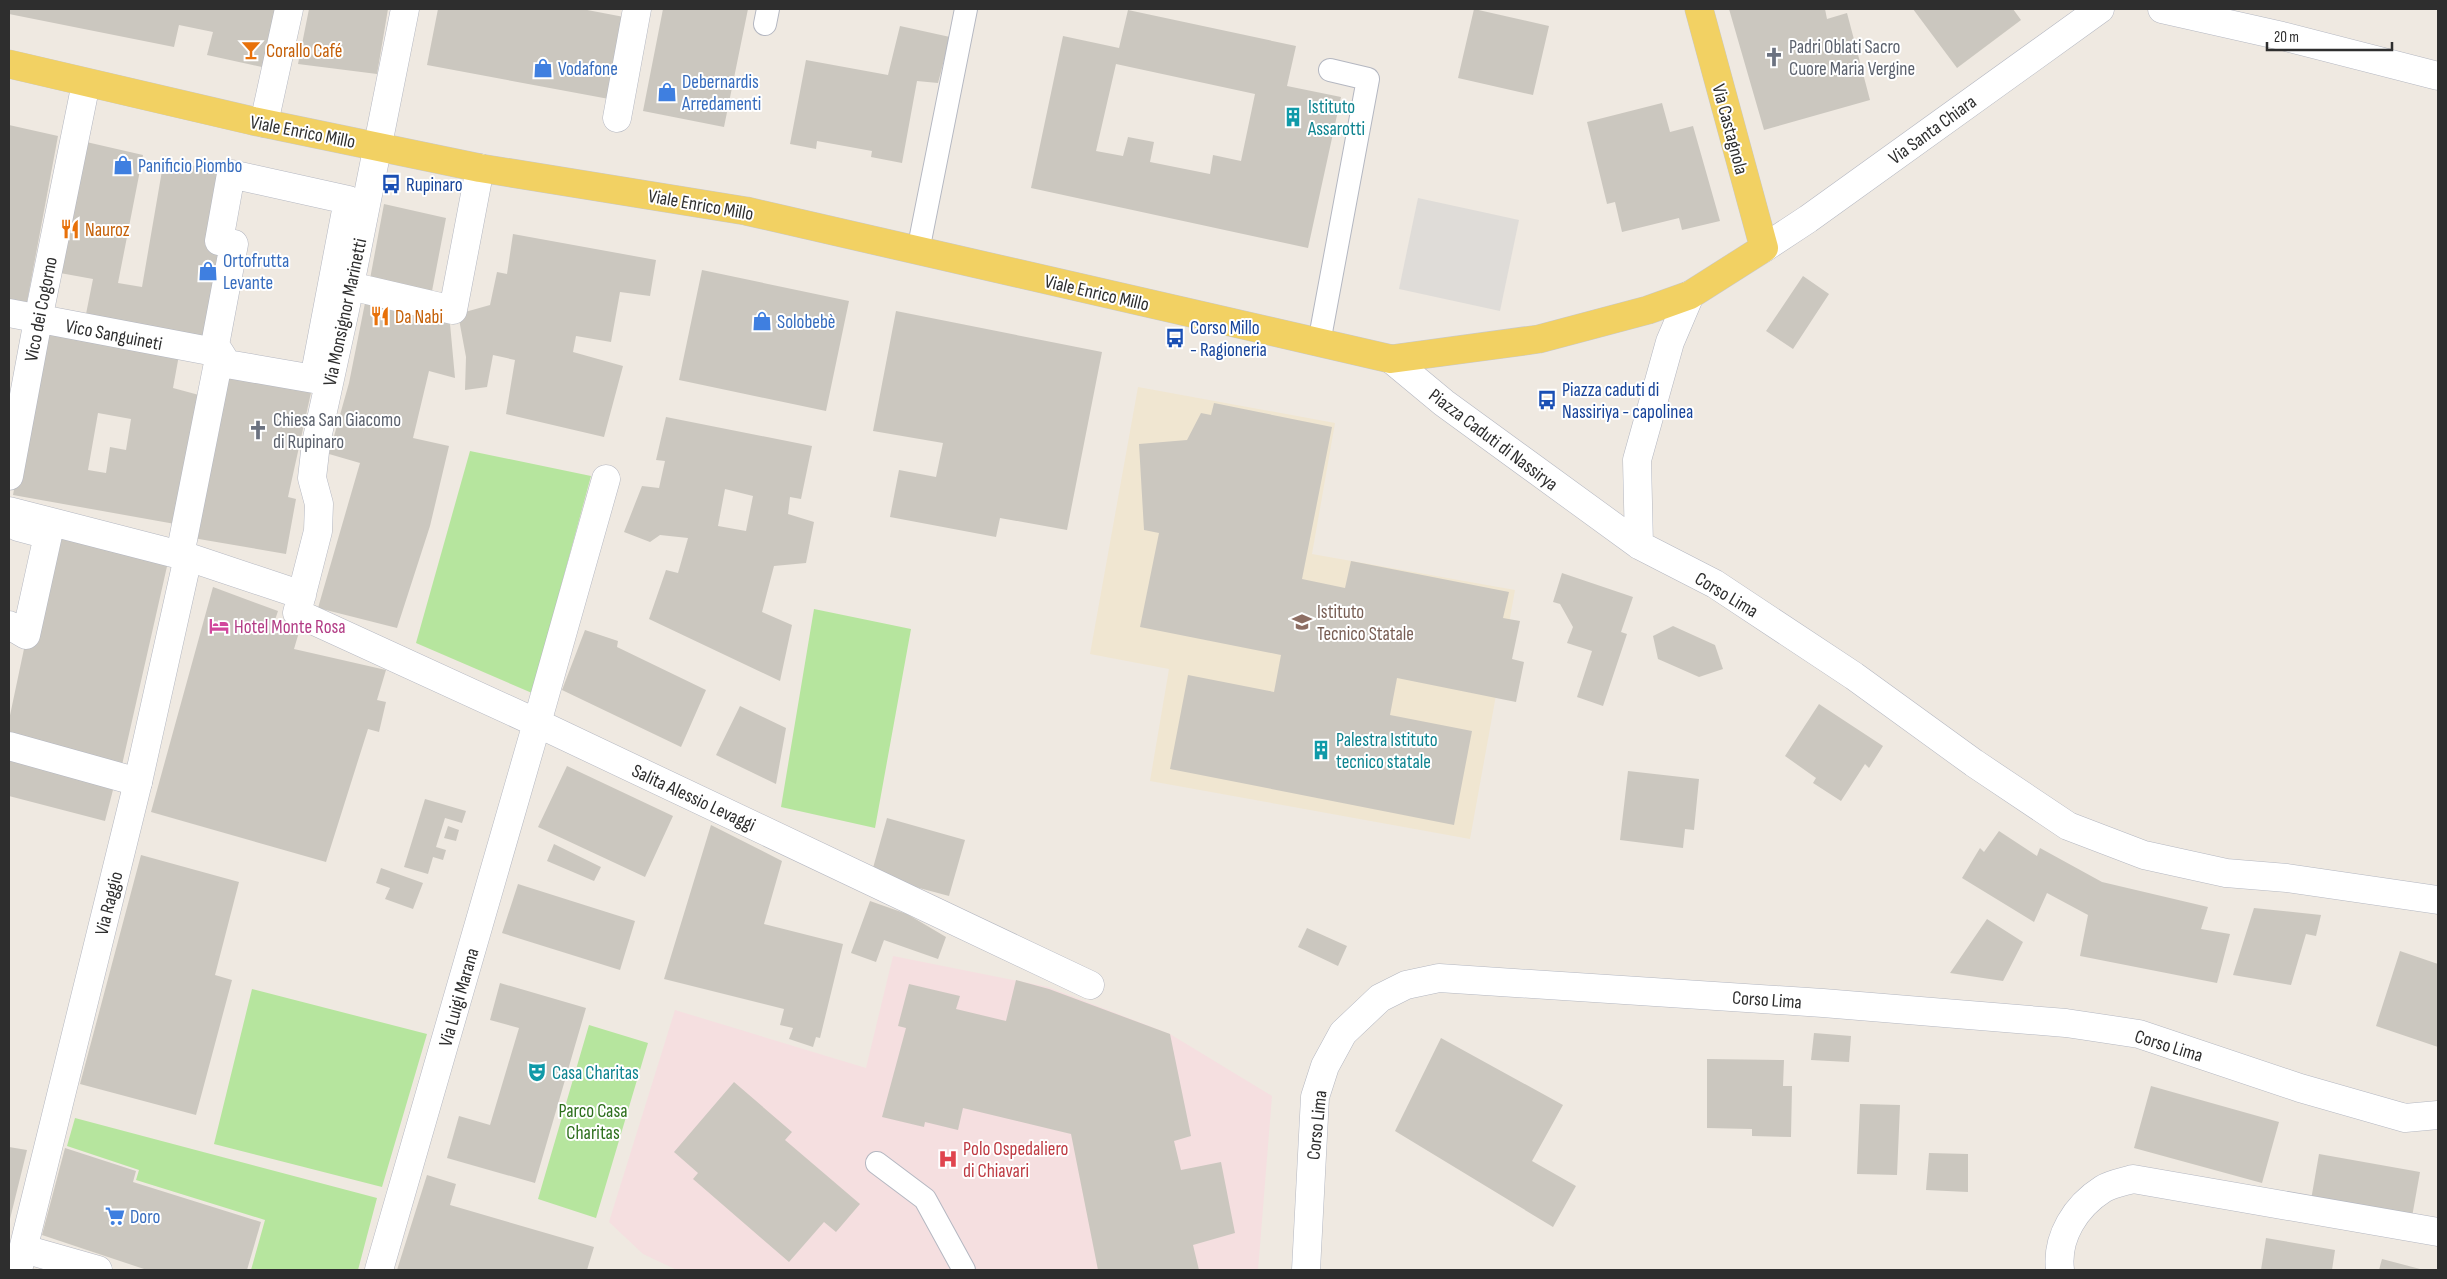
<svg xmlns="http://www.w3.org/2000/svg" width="2447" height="1279" font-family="'Sofia Sans Condensed',sans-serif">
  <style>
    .education { fill: #f0e6d1 }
    .medical { fill: #f5dfe0 }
    .green { fill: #b6e59e }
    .plaza { fill: #dfdcd8 }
    .building { fill: #cbc7bf; fill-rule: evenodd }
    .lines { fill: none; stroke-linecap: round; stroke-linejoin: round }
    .service-casing { stroke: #b4b7c1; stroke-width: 24 }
    .pedestrian-casing { stroke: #b4b7c1; stroke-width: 29 }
    .minor-casing { stroke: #b4b7c1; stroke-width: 29 }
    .tertiary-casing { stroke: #b4b7c1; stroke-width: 29 }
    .secondary-casing { stroke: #b4b7c1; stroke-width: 29 }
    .primary-casing { stroke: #c9c9c9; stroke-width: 29 }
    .service { stroke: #fff; stroke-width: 22 }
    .pedestrian { stroke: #fff; stroke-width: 28 }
    .minor { stroke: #fff; stroke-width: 28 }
    .tertiary { stroke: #fff; stroke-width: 28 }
    .secondary { stroke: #fff; stroke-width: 28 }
    .primary { stroke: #f2d163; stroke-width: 28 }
    .labels { text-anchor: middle; stroke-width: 4; stroke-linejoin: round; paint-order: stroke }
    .worship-label { font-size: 19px; fill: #5b616d; stroke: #fff; text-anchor: start }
    .food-label { font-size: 19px; fill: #c56008; stroke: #fff; text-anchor: start }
    .shop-label { font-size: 19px; fill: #366cbe; stroke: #fff; text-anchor: start }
    .culture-label { font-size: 19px; fill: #0d838f; stroke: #fff; text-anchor: start }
    .street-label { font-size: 19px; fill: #2e2e2e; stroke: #fff }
    .transit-label { font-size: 19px; fill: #164399; stroke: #fff; text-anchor: start }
    .education-label { font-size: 19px; fill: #785e54; stroke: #fff; text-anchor: start }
    .hotel-label { font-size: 19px; fill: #b23c85; stroke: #fff; text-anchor: start }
    .park-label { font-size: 19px; fill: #2c6e1b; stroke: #fff }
    .health-label { font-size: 19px; fill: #be3a42; stroke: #fff; text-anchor: start }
  </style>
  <rect width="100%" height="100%" fill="#efe9e1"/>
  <path class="education" d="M1138 387 1335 423 1312 554 1515 590 1470 839 1150 781 1169 669 1090 654Z"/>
  <path class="medical" d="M893 956 1048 987 1170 1034 1272 1096 1258 1270H677L643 1254 609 1222 675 1010 866 1068Z"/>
  <path class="green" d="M470 451 591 476 532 693 416 643Z
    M814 609 911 629 875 828 781 807Z
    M252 989 427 1034 382 1187 214 1144Z
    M589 1025 648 1043 596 1218 538 1199Z
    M75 1118 377 1198 358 1270H251L265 1220 136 1180 139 1170 67 1146Z"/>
  <path class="plaza" d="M1418 198 1519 220 1500 311 1399 289Z"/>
  <path class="building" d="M9 9H285L271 69 207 55 213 32 179 25 174 47 9 14Z
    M309 9H388L377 74 298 64Z
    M438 9H582L624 17 609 99 427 65Z
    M663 9H748L724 127 643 111Z
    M1474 9 1549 26 1533 95 1458 78Z
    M1729 9H1825L1827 19 1847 13 1870 100 1764 130Z
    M1913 9H2013L2021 20 1957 68Z
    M1128 10 1296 46 1287 86 1341 97 1308 248 1031 188 1063 36 1119 48ZM1116 64 1255 94 1241 161 1213 155 1210 174 1150 162 1154 142 1128 137 1123 156 1096 151Z
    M900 26 950 37 938 83 917 81 902 163 871 157 872 151 817 141 816 149 790 144 806 60 888 75Z
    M1662 103 1670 132 1693 126 1720 221 1682 230 1679 218 1622 232 1615 202 1607 204 1587 122Z
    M9 125 58 136 27 302 9 299Z
    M82 141 143 155 118 283 142 287 164 159 231 174 215 345 85 319 93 279 60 273Z
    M384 204 446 218 432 291 370 279Z
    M513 234 656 260 650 296 620 292 611 342 576 336 573 352 623 366 604 437 506 414 515 360 493 355 487 387 465 390 466 357 458 314 490 305 497 272 507 274Z
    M702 270 849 301 826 411 679 380Z
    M1803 276 1829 294 1793 349 1766 331Z
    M366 298 449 313 455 378 429 371 413 438 449 446 430 526 397 628 318 608 360 463 329 454 349 383Z
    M896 311 1102 352 1067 530 1000 518 996 537 890 517 899 470 936 477 943 443 873 431Z
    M44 325 179 355 173 388 199 395 175 524 13 495ZM98 413 131 419 126 450 110 447 106 473 88 470Z
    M227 364 314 379 288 497 296 499 286 554 193 538Z
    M1214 403 1332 427 1302 579 1345 588 1351 561 1509 592 1503 618 1520 621 1512 659 1524 662 1516 702 1397 678 1390 715 1472 731 1454 825 1170 769 1188 675 1274 692 1281 655 1140 627 1159 533 1144 530 1139 444 1187 440 1201 413 1211 415Z
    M666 417 812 446 801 499 790 497 788 514 814 522 806 563 774 566 762 612 792 625 780 681 649 619 666 570 678 573 688 538 660 535 650 542 624 532 642 486 659 488 665 461 656 460ZM725 489 753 496 746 531 718 526Z
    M48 535 168 562 122 765 9 735V720Z
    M1562 573 1633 597 1621 632 1627 634 1603 706 1577 697 1592 651 1567 643 1573 627 1560 604 1553 602Z
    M213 587 278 611 274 623 299 632 294 649 386 670 377 700 386 702 379 732 368 729 326 862 151 812Z
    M1673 626 1715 645 1723 669 1699 677 1658 659 1653 636Z
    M585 630 618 641 617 647 706 690 681 747 562 690Z
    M1819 704 1883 746 1869 768 1865 764 1841 801 1813 783 1816 778 1785 756Z
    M740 706 786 728 776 784 716 755Z
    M9 759 114 786 105 821 9 796Z
    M567 766 673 816 645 877 538 827Z
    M1628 771 1699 779 1694 830 1685 829 1683 848 1620 840Z
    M425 799 466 811 462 823 445 818 436 847 446 850 443 860 433 857 428 874 404 867Z
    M887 818 965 840 949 896 871 875Z
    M711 825 782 861 764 924 843 944 820 1038 816 1037 813 1047 789 1039 793 1028 780 1025 784 1009 664 979Z
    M448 826 459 830 456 841 444 838Z
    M1999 831 2037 856 2040 848 2102 882 2208 907 2201 929 2230 934 2217 983 2080 956 2088 915 2047 893 2034 922 1962 878 1980 848 1984 852Z
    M554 844 601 867 594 881 547 861Z
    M141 855 239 882 215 975 232 980 196 1115 80 1084Z
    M381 868 423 883 413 909 385 899 390 888 376 883Z
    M518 884 635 921 620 970 502 933Z
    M870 901 907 914 946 937 938 959 884 940 876 962 851 953Z
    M2254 908 2321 915 2316 936 2306 934 2291 985 2233 975Z
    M1987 919 2023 942 2003 981 1950 973Z
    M1307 928 1347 946 1338 966 1298 947Z
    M2400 951 2438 964V1047L2376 1026Z
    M1016 980 1049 989 1170 1034 1191 1136 1174 1141 1181 1170 1221 1162 1235 1233 1193 1245 1199 1270H1098L1071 1134 963 1108 958 1130 925 1122 924 1127 882 1117 906 1028 898 1026 909 984 960 996 956 1009 1006 1021Z
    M500 983 586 1008 535 1183 447 1158 459 1116 490 1125 519 1028 490 1020Z
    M1814 1033 1851 1036 1849 1062 1811 1060Z
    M1441 1038 1563 1105 1532 1161 1576 1186 1553 1227 1395 1131Z
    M1707 1059 1784 1060 1783 1086H1792L1791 1137 1752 1136V1129L1707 1128Z
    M734 1082 792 1132 785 1140 860 1204 836 1232 824 1222 789 1262 693 1179 698 1173 674 1152Z
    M2151 1086 2279 1122 2262 1183 2134 1148Z
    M1860 1104 1900 1105 1897 1175 1857 1174Z
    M9 1147 27 1150 9 1223Z
    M65 1148 136 1171 133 1182 261 1222 247 1270H147L42 1235Z
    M1929 1153 1968 1154V1192L1926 1190Z
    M2319 1154 2420 1172 2412 1217 2311 1200Z
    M427 1175 456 1184 450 1205 594 1247 587 1270H397Z
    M2266 1238 2335 1250 2332 1270H2261Z
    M2382 1259 2424 1270H2379Z"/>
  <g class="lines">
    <defs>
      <path id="service" d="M765 24 768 9
        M918 251 966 9
        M1319 343 1368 79 1330 70
        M877 1163 925 1199 964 1270"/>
      <path id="pedestrian" d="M231 174 348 200 314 379 227 364 215 345 234 244 219 241Z
        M350 286 453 310 480 168
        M9 313 220 353 180 555
        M9 476 38 320 86 83
        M9 511 188 557
        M9 625 26 635 48 535 18 527
        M9 746 138 782"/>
      <path id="minor" d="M405 9 345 310 316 443 312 478 319 504 318 531 297 613 537 723 1090 985
        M2162 9 2282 36 2438 76
        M617 118 637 9
        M264 123 289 9
        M24 1249 98 1270
        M18 1270 138 782 188 557 302 595
        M379 1270 537 723 606 479
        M2060 1270C2056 1237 2076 1206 2103 1189 2111 1184 2123 1182 2133 1179L2438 1232"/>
      <path id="tertiary" d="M1391 359 1444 403 1639 545 1715 584 1854 676 1974 763 2068 826 2144 855 2226 873 2287 878 2438 900
        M1639 545 1637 460 1670 342 1690 295
        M1306 1270 1315 1097 1325 1066 1343 1033 1380 998 1406 985 1439 978 1823 1003 2066 1023 2139 1034 2300 1088 2405 1118 2438 1115"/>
      <path id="secondary" d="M1764 248 1808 219 2100 9"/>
      <path id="primary" d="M9 64 253 121 480 168 746 211 1391 359 1539 339 1648 310 1690 295 1764 248 1699 9"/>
    </defs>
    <use href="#service" class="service-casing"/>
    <use href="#pedestrian" class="pedestrian-casing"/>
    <use href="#minor" class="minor-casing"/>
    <use href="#tertiary" class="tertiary-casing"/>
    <use href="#secondary" class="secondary-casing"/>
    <use href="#primary" class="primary-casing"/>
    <use href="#service" class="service"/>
    <use href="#pedestrian" class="pedestrian"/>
    <use href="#minor" class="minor"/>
    <use href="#tertiary" class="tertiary"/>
    <use href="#secondary" class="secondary"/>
    <use href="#primary" class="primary"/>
  </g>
  <defs>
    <symbol id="bar-bare" viewBox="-9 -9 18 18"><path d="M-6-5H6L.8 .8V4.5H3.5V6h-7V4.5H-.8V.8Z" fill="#e8710a" stroke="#fff" stroke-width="2.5" paint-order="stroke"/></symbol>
    <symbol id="church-bare" viewBox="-9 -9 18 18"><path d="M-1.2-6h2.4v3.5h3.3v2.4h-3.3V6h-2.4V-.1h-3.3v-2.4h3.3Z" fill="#6b7280" stroke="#fff" stroke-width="2.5" paint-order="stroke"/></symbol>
    <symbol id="shop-bare" viewBox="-9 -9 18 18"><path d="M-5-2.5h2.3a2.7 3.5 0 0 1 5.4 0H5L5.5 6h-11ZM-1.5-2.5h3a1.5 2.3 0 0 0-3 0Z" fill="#3f7fe0" stroke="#fff" stroke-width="2.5" paint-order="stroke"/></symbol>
    <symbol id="building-bare" viewBox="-9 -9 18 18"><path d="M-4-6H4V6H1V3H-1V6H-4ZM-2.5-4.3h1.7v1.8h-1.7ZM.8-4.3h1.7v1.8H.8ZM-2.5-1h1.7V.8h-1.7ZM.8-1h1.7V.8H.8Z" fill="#0f9aa8" stroke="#fff" stroke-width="2.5" paint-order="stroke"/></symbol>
    <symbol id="bus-bare" viewBox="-9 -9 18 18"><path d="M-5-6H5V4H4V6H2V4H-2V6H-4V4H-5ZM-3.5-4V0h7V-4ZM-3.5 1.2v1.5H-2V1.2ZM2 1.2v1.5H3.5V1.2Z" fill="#1a4fb4" stroke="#fff" stroke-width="2.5" paint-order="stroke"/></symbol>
    <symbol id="restaurant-bare" viewBox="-9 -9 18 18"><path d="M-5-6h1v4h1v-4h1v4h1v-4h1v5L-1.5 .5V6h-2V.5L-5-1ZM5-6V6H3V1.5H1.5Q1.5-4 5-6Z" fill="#e8710a" stroke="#fff" stroke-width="2.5" paint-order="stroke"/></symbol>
    <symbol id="school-bare" viewBox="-9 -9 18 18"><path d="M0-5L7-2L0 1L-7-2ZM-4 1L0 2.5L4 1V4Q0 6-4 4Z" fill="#8d6e63" stroke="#fff" stroke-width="2.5" paint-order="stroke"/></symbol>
    <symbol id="hotel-bare" viewBox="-9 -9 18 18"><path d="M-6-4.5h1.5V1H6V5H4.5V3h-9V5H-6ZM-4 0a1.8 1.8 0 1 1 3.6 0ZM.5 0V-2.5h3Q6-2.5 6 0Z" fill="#d1479c" stroke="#fff" stroke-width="2.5" paint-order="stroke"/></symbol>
    <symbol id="theatre-bare" viewBox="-9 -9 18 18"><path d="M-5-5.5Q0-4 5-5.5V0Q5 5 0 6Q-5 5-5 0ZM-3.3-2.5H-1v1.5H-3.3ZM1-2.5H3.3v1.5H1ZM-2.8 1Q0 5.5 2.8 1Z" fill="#0f9aa8" stroke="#fff" stroke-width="2.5" paint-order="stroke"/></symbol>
    <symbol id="hospital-bare" viewBox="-9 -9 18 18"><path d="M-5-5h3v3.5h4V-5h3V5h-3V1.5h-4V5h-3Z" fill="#e0444e" stroke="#fff" stroke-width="2.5" paint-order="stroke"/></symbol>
    <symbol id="supermarket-bare" viewBox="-9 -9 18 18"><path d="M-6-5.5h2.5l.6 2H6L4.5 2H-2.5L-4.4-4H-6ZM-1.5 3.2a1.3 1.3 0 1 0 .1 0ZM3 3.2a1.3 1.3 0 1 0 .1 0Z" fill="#3f7fe0" stroke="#fff" stroke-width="2.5" paint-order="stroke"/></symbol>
  </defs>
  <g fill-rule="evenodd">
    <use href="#bar-bare" x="237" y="36" width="28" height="28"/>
    <use href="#church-bare" x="1760" y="43" width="28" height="28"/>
    <use href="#shop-bare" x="529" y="54" width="28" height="28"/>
    <use href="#shop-bare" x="653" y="78" width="28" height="28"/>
    <use href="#building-bare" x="1279" y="103" width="28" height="28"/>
    <use href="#shop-bare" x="109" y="151" width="28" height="28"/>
    <use href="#bus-bare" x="377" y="170" width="28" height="28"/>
    <use href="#restaurant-bare" x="56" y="215" width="28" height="28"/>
    <use href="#shop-bare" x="194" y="257" width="28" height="28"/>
    <use href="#restaurant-bare" x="366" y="302" width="28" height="28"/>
    <use href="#shop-bare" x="748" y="307" width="28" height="28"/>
    <use href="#bus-bare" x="1161" y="324" width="28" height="28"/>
    <use href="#bus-bare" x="1533" y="386" width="28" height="28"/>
    <use href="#church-bare" x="244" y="416" width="28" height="28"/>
    <use href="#school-bare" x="1288" y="608" width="28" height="28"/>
    <use href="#hotel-bare" x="205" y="612" width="28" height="28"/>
    <use href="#building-bare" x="1307" y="736" width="28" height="28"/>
    <use href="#theatre-bare" x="523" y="1058" width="28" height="28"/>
    <use href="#hospital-bare" x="934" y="1145" width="28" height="28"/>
    <use href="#supermarket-bare" x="101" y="1202" width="28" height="28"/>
  </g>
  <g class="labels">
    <g class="worship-label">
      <text x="1789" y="53">Padri Oblati Sacro<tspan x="1789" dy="22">Cuore Maria Vergine</tspan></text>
      <text x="273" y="426">Chiesa San Giacomo<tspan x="273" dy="22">di Rupinaro</tspan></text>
    </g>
    <g class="food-label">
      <text x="266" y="57">Corallo Café</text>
      <text x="85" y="236">Nauroz</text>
      <text x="395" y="323">Da Nabi</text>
    </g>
    <g class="shop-label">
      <text x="558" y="75">Vodafone</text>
      <text x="682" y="88">Debernardis<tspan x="682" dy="22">Arredamenti</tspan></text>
      <text x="138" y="172">Panificio Piombo</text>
      <text x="223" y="267">Ortofrutta<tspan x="223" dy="22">Levante</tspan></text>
      <text x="777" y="328">Solobebè</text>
      <text x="130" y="1223">Doro</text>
    </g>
    <g class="culture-label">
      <text x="1308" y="113">Istituto<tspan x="1308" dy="22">Assarotti</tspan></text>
      <text x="1336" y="746">Palestra Istituto<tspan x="1336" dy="22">tecnico statale</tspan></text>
      <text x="552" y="1079">Casa Charitas</text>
    </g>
    <g class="street-label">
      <text transform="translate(1731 129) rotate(75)" y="7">Via Castagnola</text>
      <text transform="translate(1932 129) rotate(-36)" y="7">Via Santa Chiara</text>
      <text transform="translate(303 131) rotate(11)" y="7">Viale Enrico Millo</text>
      <text transform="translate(701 204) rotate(10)" y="7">Viale Enrico Millo</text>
      <text transform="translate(1097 292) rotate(13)" y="7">Viale Enrico Millo</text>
      <text transform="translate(40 309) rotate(-79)" y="7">Vico dei Cogorno</text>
      <text transform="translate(344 312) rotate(-78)" y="7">Via Monsignor Marinetti</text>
      <text transform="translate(114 334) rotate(11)" y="7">Vico Sanguineti</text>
      <text transform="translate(1494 439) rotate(37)" y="7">Piazza Caduti di Nassirya</text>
      <text transform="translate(1727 594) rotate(31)" y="7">Corso Lima</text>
      <text transform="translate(694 797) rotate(25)" y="7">Salita Alessio Levaggi</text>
      <text transform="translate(108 903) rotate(-76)" y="7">Via Raggio</text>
      <text transform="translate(458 997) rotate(-74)" y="7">Via Luigi Marana</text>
      <text transform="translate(1767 999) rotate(4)" y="7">Corso Lima</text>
      <text transform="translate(2169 1045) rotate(17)" y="7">Corso Lima</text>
      <text transform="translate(1316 1125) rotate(-84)" y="7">Corso Lima</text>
    </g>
    <g class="transit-label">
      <text x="406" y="191">Rupinaro</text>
      <text x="1190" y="334">Corso Millo<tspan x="1190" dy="22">- Ragioneria</tspan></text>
      <text x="1562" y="396">Piazza caduti di<tspan x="1562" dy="22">Nassiriya - capolinea</tspan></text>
    </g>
    <g class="education-label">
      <text x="1317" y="618">Istituto<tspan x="1317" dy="22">Tecnico Statale</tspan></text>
    </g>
    <g class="hotel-label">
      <text x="234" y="633">Hotel Monte Rosa</text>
    </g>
    <g class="park-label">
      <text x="593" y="1117">Parco Casa<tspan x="593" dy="22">Charitas</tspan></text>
    </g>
    <g class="health-label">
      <text x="963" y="1155">Polo Ospedaliero<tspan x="963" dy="22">di Chiavari</tspan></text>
    </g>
  </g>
  <rect width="2447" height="1279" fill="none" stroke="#2e2e2e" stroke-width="20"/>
  <path d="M2267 42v8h125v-8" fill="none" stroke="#2e2e2e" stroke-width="2.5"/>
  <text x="2274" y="42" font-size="15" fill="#2e2e2e" stroke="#ffffff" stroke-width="4" paint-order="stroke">20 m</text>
</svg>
